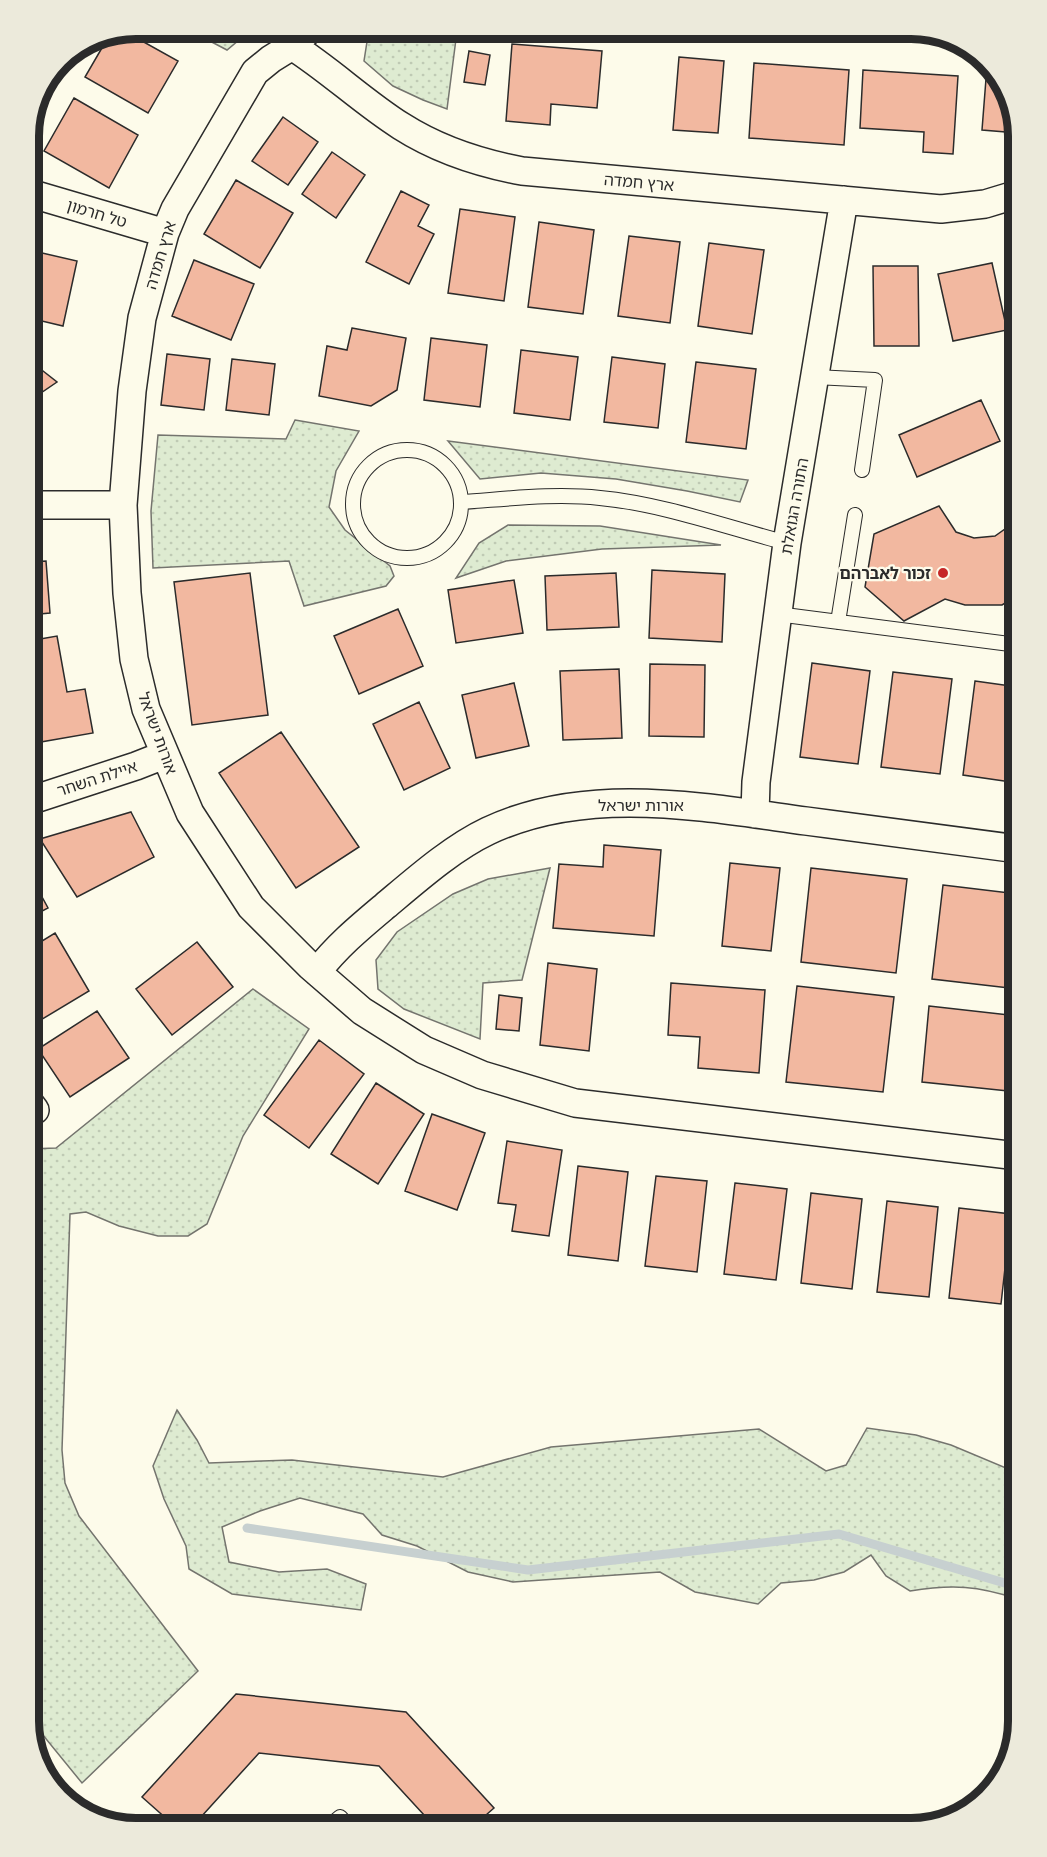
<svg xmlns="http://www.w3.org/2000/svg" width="1047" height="1857" font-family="Roboto,'Noto Sans Hebrew',sans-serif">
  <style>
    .grass { fill: url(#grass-dots); stroke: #74746e; stroke-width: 1.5 }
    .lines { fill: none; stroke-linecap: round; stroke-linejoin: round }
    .stream { stroke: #c7d0d0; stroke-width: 9 }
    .building { fill: #f2b8a0; stroke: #2b2b2b; stroke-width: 1.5 }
    .lane-casing { stroke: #2b2b2b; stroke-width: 16 }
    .street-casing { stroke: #2b2b2b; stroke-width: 30 }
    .lane { stroke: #fdfbea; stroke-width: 14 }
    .street { stroke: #fdfbea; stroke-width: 27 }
    .poi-dot { fill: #c62828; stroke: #fdfbea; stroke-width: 2 }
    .labels { text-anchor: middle; stroke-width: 4.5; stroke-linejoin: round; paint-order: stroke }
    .street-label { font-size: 16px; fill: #2b2b2b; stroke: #fdfbea }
    .poi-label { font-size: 16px; font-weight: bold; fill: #2b2b2b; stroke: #fdfbea; text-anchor: end }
    .rim { fill: none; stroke: #2b2b2b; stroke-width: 8 }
  </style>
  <defs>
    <pattern id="grass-dots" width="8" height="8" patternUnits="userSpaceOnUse" patternTransform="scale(1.5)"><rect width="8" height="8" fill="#deebd1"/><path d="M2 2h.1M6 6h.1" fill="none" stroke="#bfcab4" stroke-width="1.8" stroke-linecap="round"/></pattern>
  </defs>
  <rect width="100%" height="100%" fill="#fdfbea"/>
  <path class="grass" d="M187 29H252L227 50Z
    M369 29H495L496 38 456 39 447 109 423 100 393 86 364 61Z
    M295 420 359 431 336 471 329 507 345 530 390 566 394 576 386 586 304 606 289 561 153 568 151 511 158 435 286 439Z
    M448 441 748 480 740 502 687 491 616 479 541 473 480 479Z
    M508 525 600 526 721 545 602 549 506 561 456 578 479 543Z
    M550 868 522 980 483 983 480 1039 404 1009 378 989 376 960 397 932 453 894 488 879Z
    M253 989 309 1029 243 1136 207 1224 188 1236H158L119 1226 86 1212 70 1214 62 1450 65 1483 79 1516 198 1671 82 1783 29 1718V1149L56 1148Z
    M177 1410 197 1440 209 1463 292 1460 443 1477 551 1447 759 1429 826 1471 846 1465 867 1428 916 1435 951 1445 1018 1473V1599C978 1586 953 1584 910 1591L886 1576 871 1555 844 1572 814 1580 781 1583 758 1604 695 1592 660 1572 513 1582 468 1572 417 1546 382 1535 363 1514 300 1498 260 1511 222 1527 229 1562 279 1572 327 1569 366 1584 361 1610 232 1594 189 1569 186 1546 164 1499 153 1466Z"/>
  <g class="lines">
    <path class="stream" d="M247 1528 528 1570 839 1534 1018 1587"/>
  </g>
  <path class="building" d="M124 31 178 61 148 113 85 77 110 34Z
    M512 44 602 51 597 108 551 104 550 125 506 121Z
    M469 51 490 55 485 85 464 82Z
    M679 57 724 61 718 133 673 130Z
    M754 63 849 70 844 145 749 138Z
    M987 66 1008 89 1018 133 982 130Z
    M863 70 958 76 953 154 923 152 924 132 860 128Z
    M74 98 138 135 109 188 44 151Z
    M283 117 318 142 288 185 252 161Z
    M332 152 365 175 336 218 302 194Z
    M236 180 293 213 260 268 204 234Z
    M401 191 429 205 418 226 434 234 409 284 366 262Z
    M460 209 515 217 504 301 448 293Z
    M539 222 594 230 583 314 528 307Z
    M629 236 680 242 670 323 618 316Z
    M709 243 764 250 752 334 698 326Z
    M29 250 77 261 63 326 29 318Z
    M194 260 254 284 231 340 172 316Z
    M992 263 1007 330 953 341 938 274Z
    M873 266H918L919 346H874Z
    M352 328 406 338 397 390 371 406 319 396 327 346 347 350Z
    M431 338 487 345 480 407 424 400Z
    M521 350 578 357 570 420 514 413Z
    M167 354 210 359 204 410 161 405Z
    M612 357 665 364 658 428 604 422Z
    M232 359 275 364 269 415 226 410Z
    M29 360 57 382 29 401Z
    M696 362 756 369 746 449 686 442Z
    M981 400 1000 441 917 477 899 435Z
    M939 506 956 532 974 538 995 536 1012 524 1018 558V595L1002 605H965L945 599 904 621 865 587 874 534Z
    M46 561 50 613 29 615V562Z
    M652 570 725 574 722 642 649 638Z
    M250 573 268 715 192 725 174 582Z
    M616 573 619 627 547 630 545 576Z
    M514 580 523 633 456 643 448 590Z
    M398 609 423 666 359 694 334 636Z
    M57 636 67 692 85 689 93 733 29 744V641Z
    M812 663 870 671 858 764 800 757Z
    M650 664 705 665 704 737 649 736Z
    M619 669 622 738 563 740 560 671Z
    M893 672 952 679 940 774 881 767Z
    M975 681 1018 687V783L963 775Z
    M514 683 529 746 476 758 462 695Z
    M419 702 450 768 404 790 373 724Z
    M281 732 359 847 296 888 219 773Z
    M131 812 154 857 77 897 40 839Z
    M604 845 661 850 654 936 553 928 559 864 603 867Z
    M730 863 780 868 771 951 722 946Z
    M811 868 907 879 896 973 801 962Z
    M29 873 48 908 29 918Z
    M943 885 1018 894V989L932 979Z
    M55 933 89 991 29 1027V949Z
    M197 942 233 987 172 1035 136 989Z
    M548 963 597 969 589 1051 540 1045Z
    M671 983 765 990 759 1073 698 1068 700 1037 668 1035Z
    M797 986 894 997 883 1092 786 1082Z
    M499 995 522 998 519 1031 496 1029Z
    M929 1006 1018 1016V1092L922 1082Z
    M97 1011 129 1058 70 1097 38 1049Z
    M319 1040 364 1074 309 1148 264 1115Z
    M376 1083 424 1114 378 1184 331 1154Z
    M432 1114 485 1133 457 1210 405 1191Z
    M507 1141 562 1150 549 1236 512 1231 516 1205 498 1203Z
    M578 1166 628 1172 618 1261 568 1255Z
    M656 1176 707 1181 697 1272 645 1266Z
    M735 1183 787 1189 776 1280 724 1274Z
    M811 1193 862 1199 852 1289 801 1283Z
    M887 1201 938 1207 929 1297 877 1292Z
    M959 1208 1011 1214 1001 1304 949 1298Z
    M236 1694 406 1712 494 1808 471 1828H436L379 1766 259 1753 191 1828H177L142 1797Z"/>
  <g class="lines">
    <defs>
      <path id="lane" d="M815 377 875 380 862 470
        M353 504a54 54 0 1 1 108 0a54 54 0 1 1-108 0Z
        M462 502C507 499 554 493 600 498 663 504 726 527 787 543
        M777 614 1018 645
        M838 622 855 515
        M327 1828 340 1817 350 1828"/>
      <path id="street" d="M292 46C330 70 363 102 401 126 437 149 479 163 522 171L941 209 985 204 1018 194
        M29 193 165 233
        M29 505H123L127 593 134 659 146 709 190 813 251 907 310 966 362 1011 424 1050 482 1075 575 1103 1018 1156
        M123 505 132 391 142 318 165 233 175 209 255 72 271 59 292 46 310 29
        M29 801 136 766 164 755
        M755 814 756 782 787 543 844 200
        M317 972C337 946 360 927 385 906 416 880 452 848 488 831 587 784 703 807 806 821 877 830 948 840 1018 849
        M29 1102 35 1110"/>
    </defs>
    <use href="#lane" class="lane-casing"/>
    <use href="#street" class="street-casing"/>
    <use href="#lane" class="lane"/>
    <use href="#street" class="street"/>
  </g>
  <circle class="poi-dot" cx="943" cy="573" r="6"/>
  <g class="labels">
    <g class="street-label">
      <text transform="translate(639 182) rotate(5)" y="6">ארץ חמדה</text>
      <text transform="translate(97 213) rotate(17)" y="6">טל חרמון</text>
      <text transform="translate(160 255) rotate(-73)" y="6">ארץ חמדה</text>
      <text transform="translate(794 506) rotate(-80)" y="6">התורה הגואלת</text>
      <text transform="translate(158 733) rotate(70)" y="6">אורות ישראל</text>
      <text transform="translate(97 778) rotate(-18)" y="6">איילת השחר</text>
      <text x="641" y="811">אורות ישראל</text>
    </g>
    <g class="poi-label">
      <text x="931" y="579">זכור לאברהם</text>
    </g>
  </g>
  <path d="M0 0H1047V1857H0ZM136 39H911A97 97 0 0 1 1008 136V1721A97 97 0 0 1 911 1818H136A97 97 0 0 1 39 1721V136A97 97 0 0 1 136 39Z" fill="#eceadb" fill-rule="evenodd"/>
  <path class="rim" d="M136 39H911A97 97 0 0 1 1008 136V1721A97 97 0 0 1 911 1818H136A97 97 0 0 1 39 1721V136A97 97 0 0 1 136 39Z"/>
</svg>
